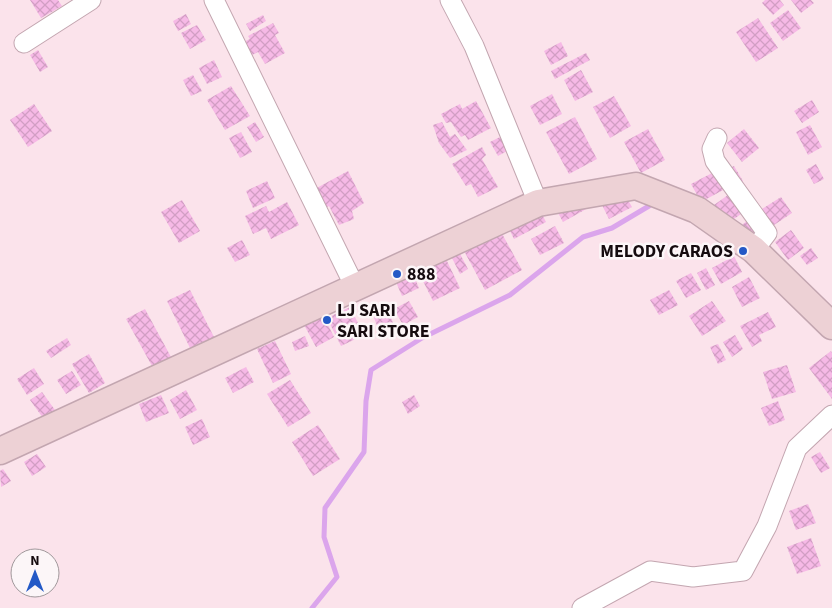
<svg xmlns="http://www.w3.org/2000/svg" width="832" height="608" font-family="'Source Sans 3',sans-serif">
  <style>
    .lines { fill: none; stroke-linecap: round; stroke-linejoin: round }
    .stream { stroke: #dba5ec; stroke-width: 5 }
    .building { fill: url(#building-cross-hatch) }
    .street-casing { stroke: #c3a6b0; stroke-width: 21 }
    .secondary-casing { stroke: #c3a6b0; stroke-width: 29 }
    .street { stroke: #fff; stroke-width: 19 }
    .secondary { stroke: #edd1d5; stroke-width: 26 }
    .poi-dot { fill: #2459c6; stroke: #fcf6f8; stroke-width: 2 }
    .labels { text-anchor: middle; stroke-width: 5; stroke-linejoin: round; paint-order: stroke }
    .poi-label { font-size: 18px; font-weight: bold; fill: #150b0f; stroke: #fcf6f8; text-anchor: start }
  </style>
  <defs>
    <pattern id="building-cross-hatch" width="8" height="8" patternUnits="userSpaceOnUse" patternTransform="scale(1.25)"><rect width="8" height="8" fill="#f6b9e6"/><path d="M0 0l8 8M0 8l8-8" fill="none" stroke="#d29ec4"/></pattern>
  </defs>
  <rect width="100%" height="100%" fill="#fbe3eb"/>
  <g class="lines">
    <path class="stream" d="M312 608 337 577 324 537 325 508 364 452 366 401 371 370 422 338 510 295 583 237 612 228 649 206"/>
  </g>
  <path class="building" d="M30 0H58L62 6 41 18Z
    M765 0H780L784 5 773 15 762 3Z
    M791 0H811L814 3 801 13Z
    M788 10 801 28 783 41 770 23Z
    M186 14 191 24 178 31 173 21Z
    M263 15 266 21 250 31 246 24Z
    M758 18 778 48 756 62 736 32Z
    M273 23 279 33 275 35 285 53 265 64 258 52 248 57 241 43 250 39 248 36Z
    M197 25 206 40 190 49 181 33Z
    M561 42 568 56 551 65 544 51Z
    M38 50 48 67 40 72 30 55Z
    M586 53 590 60 555 79 551 71Z
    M214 60 222 77 207 84 199 68Z
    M581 70 593 92 575 101 564 80Z
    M193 75 202 91 191 96 183 80Z
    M231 86 250 116 225 130 207 100Z
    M552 94 562 114 540 125 530 106Z
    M614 96 631 126 610 138 593 107Z
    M812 100 819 112 802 123 794 111Z
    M476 101 491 128 468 140 465 135 461 137 451 122 446 123 441 114 460 104 462 109Z
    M34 104 52 131 28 147 10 120Z
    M575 117 597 159 569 174 546 132Z
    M255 122 264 137 256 142 247 127Z
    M442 122 450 137 455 134 467 150 450 158 439 143 433 125Z
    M810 125 822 147 808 155 796 132Z
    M648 129 665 160 641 173 624 142Z
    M744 129 759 148 742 162 727 143Z
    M241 132 252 152 240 158 229 138Z
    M506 134 513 148 498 156 490 142Z
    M482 147 486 155 482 159 498 187 478 197 471 184 466 186 452 164Z
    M816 164 824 179 814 184 806 170Z
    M734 166 743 181 735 186 726 170Z
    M348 171 364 203 352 211 354 219 339 225 329 206 322 210 313 190Z
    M716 171 725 189 701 202 691 184Z
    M267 181 275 198 253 208 246 191Z
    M624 193 632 207 609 219 602 205Z
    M728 195 741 214 727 224 714 205Z
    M781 197 792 213 768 229 757 212Z
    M582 198 588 208 563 222 557 211Z
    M182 200 200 231 179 243 161 212Z
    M287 202 299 225 271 239 266 228 253 234 245 216 266 206 269 212Z
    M539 208 546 222 514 239 507 225Z
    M750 218 759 227 749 237 740 227Z
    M555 226 564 243 540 255 531 239Z
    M500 230 522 270 485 290 463 249Z
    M791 230 804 248 788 260 775 242Z
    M242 240 250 255 235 262 227 248Z
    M811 248 818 258 807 265 800 256Z
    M458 250 468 269 460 274 450 254Z
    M734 256 742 272 721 284 712 268Z
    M445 257 460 288 433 301 418 271Z
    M706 268 715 285 706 290 697 273Z
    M691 273 701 290 686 298 676 281Z
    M413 274 419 288 402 296 396 282Z
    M749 277 760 298 742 307 732 287Z
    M190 290 214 337 190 348 167 301Z
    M669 290 678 305 659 315 650 300Z
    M409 301 418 317 403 325 394 309Z
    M712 301 726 321 702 336 689 316Z
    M384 302 395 327 380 333 370 308Z
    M350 307 364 335 341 346 327 318Z
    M145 309 171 357 152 366 126 319Z
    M768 312 776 327 759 335 762 341 752 347 740 326Z
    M322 313 334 337 316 347 303 323Z
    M735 335 743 349 732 357 723 342Z
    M305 336 309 346 295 351 292 342Z
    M67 338 71 345 51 358 46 351Z
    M275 341 291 374 273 383 257 349Z
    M718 344 726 360 718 364 710 347Z
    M831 351 832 353V399L809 368Z
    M89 354 105 383 89 393 72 364Z
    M787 365 796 392 772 399 763 372Z
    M246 367 254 382 233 393 225 378Z
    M34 368 44 384 27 395 17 379Z
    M72 371 81 385 66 394 57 380Z
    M290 380 311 413 288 427 267 394Z
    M186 390 197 410 180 419 170 400Z
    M42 392 55 410 43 418 30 400Z
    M161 395 169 413 146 422 139 404Z
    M414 395 420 406 408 414 402 402Z
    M778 401 785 420 769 426 761 408Z
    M202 419 210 437 193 445 185 427Z
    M318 425 340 459 313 476 292 442Z
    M820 452 830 468 821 473 811 457Z
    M37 454 46 467 32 476 24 462Z
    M3 469 11 481 1 487 0 471Z
    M808 504 816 523 796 530 789 511Z
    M811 538 821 566 797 574 787 547Z"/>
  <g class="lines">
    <defs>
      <path id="street" d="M214 0 355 287
        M450 0 474 46 538 203
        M24 43 91 0
        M717 138 712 149 715 161 767 233 754 250
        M582 608 650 571 693 577 743 571 767 526 797 448 832 415"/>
      <path id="secondary" d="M0 451 538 203 636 186 697 210 754 250 832 326"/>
    </defs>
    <use href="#street" class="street-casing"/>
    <use href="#secondary" class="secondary-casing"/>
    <use href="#street" class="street"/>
    <use href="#secondary" class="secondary"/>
  </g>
  <g class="poi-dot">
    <circle cx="743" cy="251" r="5"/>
    <circle cx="397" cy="274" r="5"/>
    <circle cx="327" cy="320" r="5"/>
  </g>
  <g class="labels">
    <g class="poi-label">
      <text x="733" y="257" text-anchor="end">MELODY CARAOS</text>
      <text x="407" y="280">888</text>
      <text x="337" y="316">LJ SARI<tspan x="337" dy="21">SARI STORE</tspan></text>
    </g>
  </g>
  <g transform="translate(35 573)"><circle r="24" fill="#fcf6f8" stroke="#a0989b"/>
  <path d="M0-4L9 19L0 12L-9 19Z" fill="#2459c6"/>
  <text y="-8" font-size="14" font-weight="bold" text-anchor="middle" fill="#150b0f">N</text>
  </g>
</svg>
